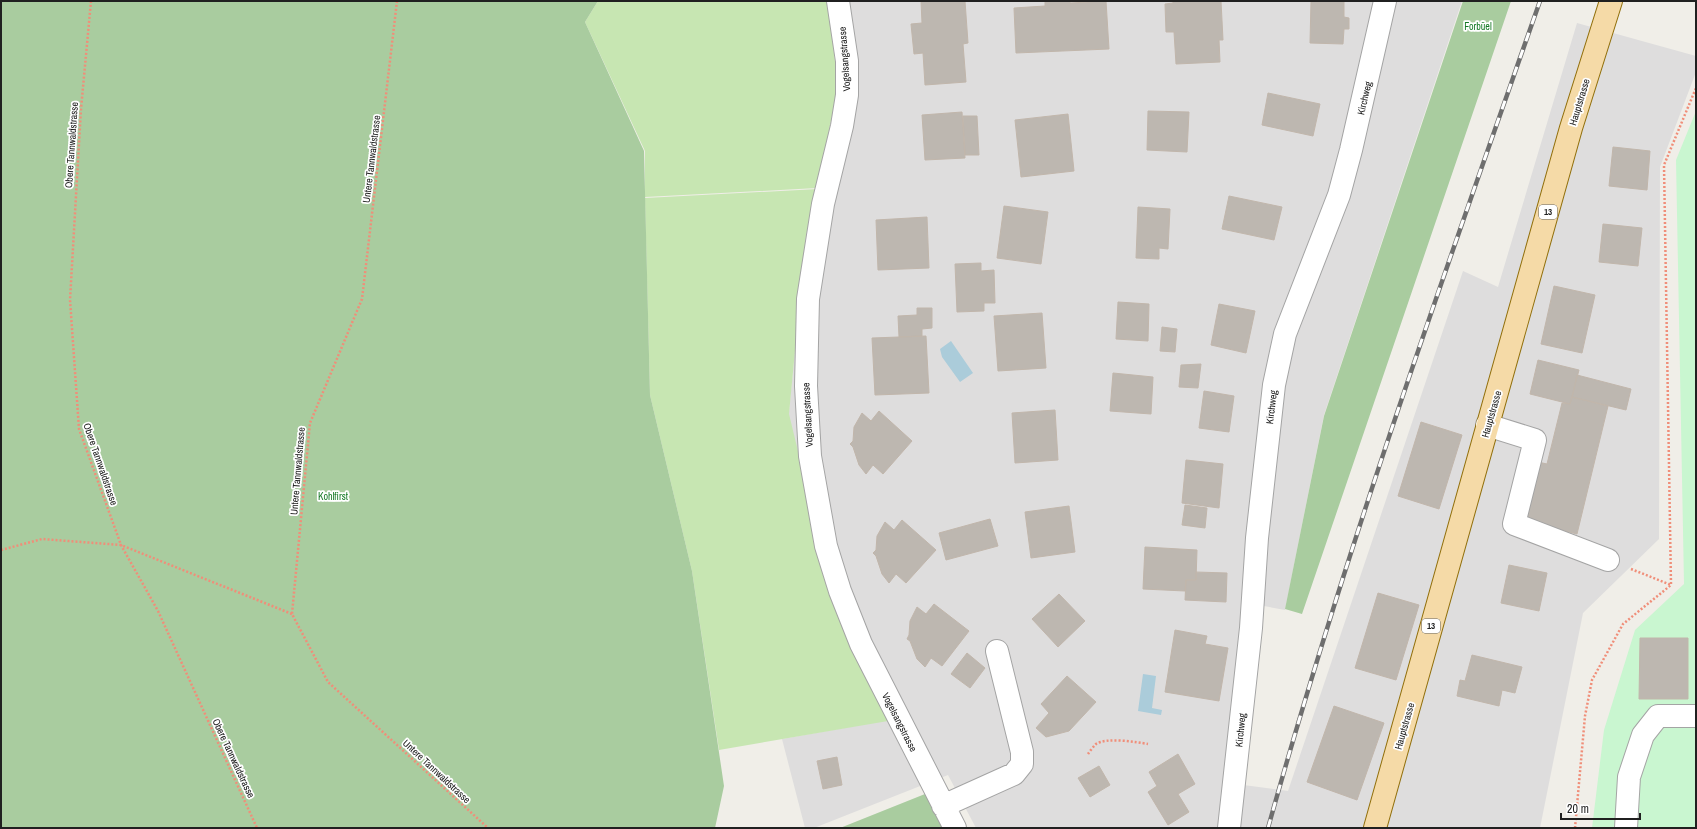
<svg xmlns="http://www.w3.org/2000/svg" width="1697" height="829" font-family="'Archivo Narrow',sans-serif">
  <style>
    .residential { fill: #dedddd }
    .grass { fill: #c7e6b2 }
    .forest { fill: #a9cc9f }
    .park { fill: #c9f6d0 }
    .water { fill: #abccda }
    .building { fill: #bdb7b0; stroke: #c1b6ab }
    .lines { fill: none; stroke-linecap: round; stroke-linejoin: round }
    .minor-casing { stroke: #a4a4a4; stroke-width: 24 }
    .major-casing { stroke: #916f0b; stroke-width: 24 }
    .path { stroke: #f08e79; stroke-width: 2.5; stroke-dasharray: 2 2; stroke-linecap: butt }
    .minor { stroke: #fff; stroke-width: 22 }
    .major { stroke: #f5daa7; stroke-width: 22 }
    .rail-casing { stroke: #6e6e6e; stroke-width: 4.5 }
    .rail { stroke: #fff; stroke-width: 3; stroke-dasharray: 9; stroke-linecap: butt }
    .labels { text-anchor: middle; stroke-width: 3.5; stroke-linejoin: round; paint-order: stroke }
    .shield { fill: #fff; stroke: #636363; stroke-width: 1 }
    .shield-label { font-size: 9px; font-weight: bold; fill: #202020 }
    .park-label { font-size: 10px; fill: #147824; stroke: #fff }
    .street-label { font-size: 10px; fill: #202020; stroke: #fff }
  </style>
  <rect width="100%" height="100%" fill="#f0eee8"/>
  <path class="residential" d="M829 1H1462L1324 415 1285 610 1243 602 1228 783 1288 791 1463 271 1498 287 1577 23 1696 56V72L1660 167 1659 539 1583 613 1540 828H976L948 775 814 828H805L782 739 888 720 833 596 788 422 806 234 818 189 838 87Z"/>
  <path class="grass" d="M598 1H828L838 87 817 188 645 197V151L585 22Z
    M818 189 806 235 789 414 833 596 888 721 719 750 692 571 650 395 645 198Z"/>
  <path class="forest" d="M1 1H598L585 22 644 151 650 395 692 571 724 786 715 828H1Z
    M1463 1H1511L1302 614 1285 609 1324 416Z
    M925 794 944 828H840Z"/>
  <path class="park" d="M1696 111V828H1592L1604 730 1635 630 1684 584 1676 160Z"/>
  <path class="water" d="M951 341 973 373 960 382 942 357 940 349Z
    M1143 674 1156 676 1152 708 1162 710 1161 715 1138 711Z"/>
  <path class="building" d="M921 1H965L968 43 963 44 966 82 925 85 923 53 914 54 911 24 922 23Z
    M1045 1H1070V3L1106 1 1109 49 1016 53 1014 8 1045 6Z
    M1173 1H1221L1223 40H1219L1220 62 1176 64 1174 32H1166L1165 4 1173 3Z
    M1311 1H1344V17L1349 18V29H1344L1343 44 1310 43Z
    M1268 93 1320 104 1313 136 1262 125Z
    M1148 111 1189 112 1187 152 1147 150Z
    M962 112 965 158 925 160 922 115Z
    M1068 114 1074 171 1021 177 1015 120Z
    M963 116H977L979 155H965Z
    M1613 147 1650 151 1647 190 1609 186Z
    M1229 196 1282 207 1274 240 1222 229Z
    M1004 206 1048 212 1041 264 997 258Z
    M1138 207 1170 209 1168 249 1159 248V259L1136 258Z
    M927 217 929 268 878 270 876 220Z
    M1603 224 1642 228 1638 266 1599 262Z
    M981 263V271L994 270 995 303H984V311L957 312 955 264Z
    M1554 286 1595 295 1582 353 1541 344Z
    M1118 302 1149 304 1148 341 1116 339Z
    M1219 304 1255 311 1246 353 1211 345Z
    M917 308H932V328L922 329V336L899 337 898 316 917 315Z
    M1042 313 1046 368 998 371 994 316Z
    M1162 327 1177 329 1175 352 1160 351Z
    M926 336 929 393 875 395 872 338Z
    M1538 360 1579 370 1570 404 1530 394Z
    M1201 364 1198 388 1179 387 1181 365Z
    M1113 373 1153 377 1151 414 1110 411Z
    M1577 375 1631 389 1626 410 1572 397Z
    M1204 391 1234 396 1229 432 1199 428Z
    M1572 397 1608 406 1577 534 1523 520 1538 462 1547 464 1562 403 1570 404Z
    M1055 410 1058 460 1015 463 1012 413Z
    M879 411 912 441 883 474 873 465 866 474 859 465 853 447 850 444 853 441 854 427 862 413 871 421Z
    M1421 422 1462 435 1439 509 1398 496Z
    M1186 460 1223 464 1219 508 1182 503Z
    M1185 505 1207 508 1205 528 1182 525Z
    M1069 506 1075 552 1031 558 1025 512Z
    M990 519 998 546 946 560 939 533Z
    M902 520 936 550 906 583 896 574 889 583 882 574 876 556 873 553 876 550 877 536 885 522 894 530Z
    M1145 547 1197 550 1196 580H1186L1185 591 1143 589Z
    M1509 565 1547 573 1539 611 1501 603Z
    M1196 572 1227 573 1226 602 1185 600 1186 580H1196Z
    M1378 593 1419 605 1396 680 1355 668Z
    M1059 594 1085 621 1058 647 1032 619Z
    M934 604 969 631 942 666 931 658 925 667 917 659 910 641 907 639 909 635 910 621 917 607 926 614Z
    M1175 630 1207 636 1205 644 1228 648 1219 701 1165 692Z
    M1640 638H1688V699H1639Z
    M967 653 985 668 970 688 951 674Z
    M1472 655 1522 667 1515 693 1502 690 1499 706 1457 696 1460 680 1465 681Z
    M1067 676 1096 702 1069 731 1046 737 1036 728 1049 713 1041 704Z
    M1334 706 1384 723 1357 800 1307 782Z
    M1178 754 1195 784 1178 794 1189 812 1168 825 1148 792 1157 786 1149 772Z
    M837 757 842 785 823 789 817 761Z
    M1099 766 1110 785 1090 797 1078 778Z"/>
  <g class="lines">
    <defs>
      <path id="minor" d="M838 1 847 61V95L842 126 823 204 808 299 806 386 810 456 826 546 840 591 861 644 955 828
        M1487 425 1535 440 1514 524 1608 560
        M943 806 1014 774 1022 764V752L997 651
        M1229 828 1251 628 1257 538 1274 385 1285 334 1339 195 1351 150 1385 1
        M1626 828 1629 777 1643 735 1658 716H1696"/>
      <path id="major" d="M1375 828 1571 128 1611 1"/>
    </defs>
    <use href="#minor" class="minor-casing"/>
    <use href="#major" class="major-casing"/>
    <path class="path" d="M91 1 81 109 70 300 79 429 121 545 158 611 257 828
      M397 1 362 299 310 423 292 614 328 682 488 828
      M1 550 42 539 121 545 292 614
      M1631 569 1671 585
      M1088 754C1090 751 1093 747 1096 744 1107 737 1136 742 1148 744
      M1575 828 1585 716 1592 680 1623 624 1671 585 1664 165 1696 88"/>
    <use href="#minor" class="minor"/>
    <use href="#major" class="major"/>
    <defs>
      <path id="rail" d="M1268 828C1346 548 1444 275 1540 1"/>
    </defs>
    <use href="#rail" class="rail-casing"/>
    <use href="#rail" class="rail"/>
  </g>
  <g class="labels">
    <g class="shield">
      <rect x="1539" y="205" width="18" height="14" rx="3"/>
      <rect x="1422" y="619" width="18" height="14" rx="3"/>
    </g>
    <g class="shield-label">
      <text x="1548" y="215">13</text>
      <text x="1431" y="629">13</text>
    </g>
    <g class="park-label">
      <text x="1478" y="30">Forbüel</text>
      <text x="333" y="500">Kohlfirst</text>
    </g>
    <g class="street-label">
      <text transform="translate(844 59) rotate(-94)" y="4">Vogelsangstrasse</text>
      <text transform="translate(1364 98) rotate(-77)" y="4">Kirchweg</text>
      <text transform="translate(1579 102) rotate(-73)" y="4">Hauptstrasse</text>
      <text transform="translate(71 145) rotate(-86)" y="4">Obere Tannwaldstrasse</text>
      <text transform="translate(371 159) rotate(-83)" y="4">Untere Tannwaldstrasse</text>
      <text transform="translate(1271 407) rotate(-83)" y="4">Kirchweg</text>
      <text transform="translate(1491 414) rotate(-74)" y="4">Hauptstrasse</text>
      <text transform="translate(807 415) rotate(-93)" y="4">Vogelsangstrasse</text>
      <text transform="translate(101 464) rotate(71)" y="4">Obere Tannwaldstrasse</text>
      <text transform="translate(297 471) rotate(-85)" y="4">Untere Tannwaldstrasse</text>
      <text transform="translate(900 722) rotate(63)" y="4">Vogelsangstrasse</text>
      <text transform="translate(1404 726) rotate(-74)" y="4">Hauptstrasse</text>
      <text transform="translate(1240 730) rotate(-84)" y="4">Kirchweg</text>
      <text transform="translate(234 758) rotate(65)" y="4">Obere Tannwaldstrasse</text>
      <text transform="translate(437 771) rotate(43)" y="4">Untere Tannwaldstrasse</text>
    </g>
  </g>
  <rect width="1697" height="829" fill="none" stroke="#202020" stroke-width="4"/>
  <path d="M1561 813v6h79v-6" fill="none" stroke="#202020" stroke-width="2"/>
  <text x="1567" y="813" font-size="12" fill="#202020" stroke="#ffffff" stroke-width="3" paint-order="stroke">20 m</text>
</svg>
